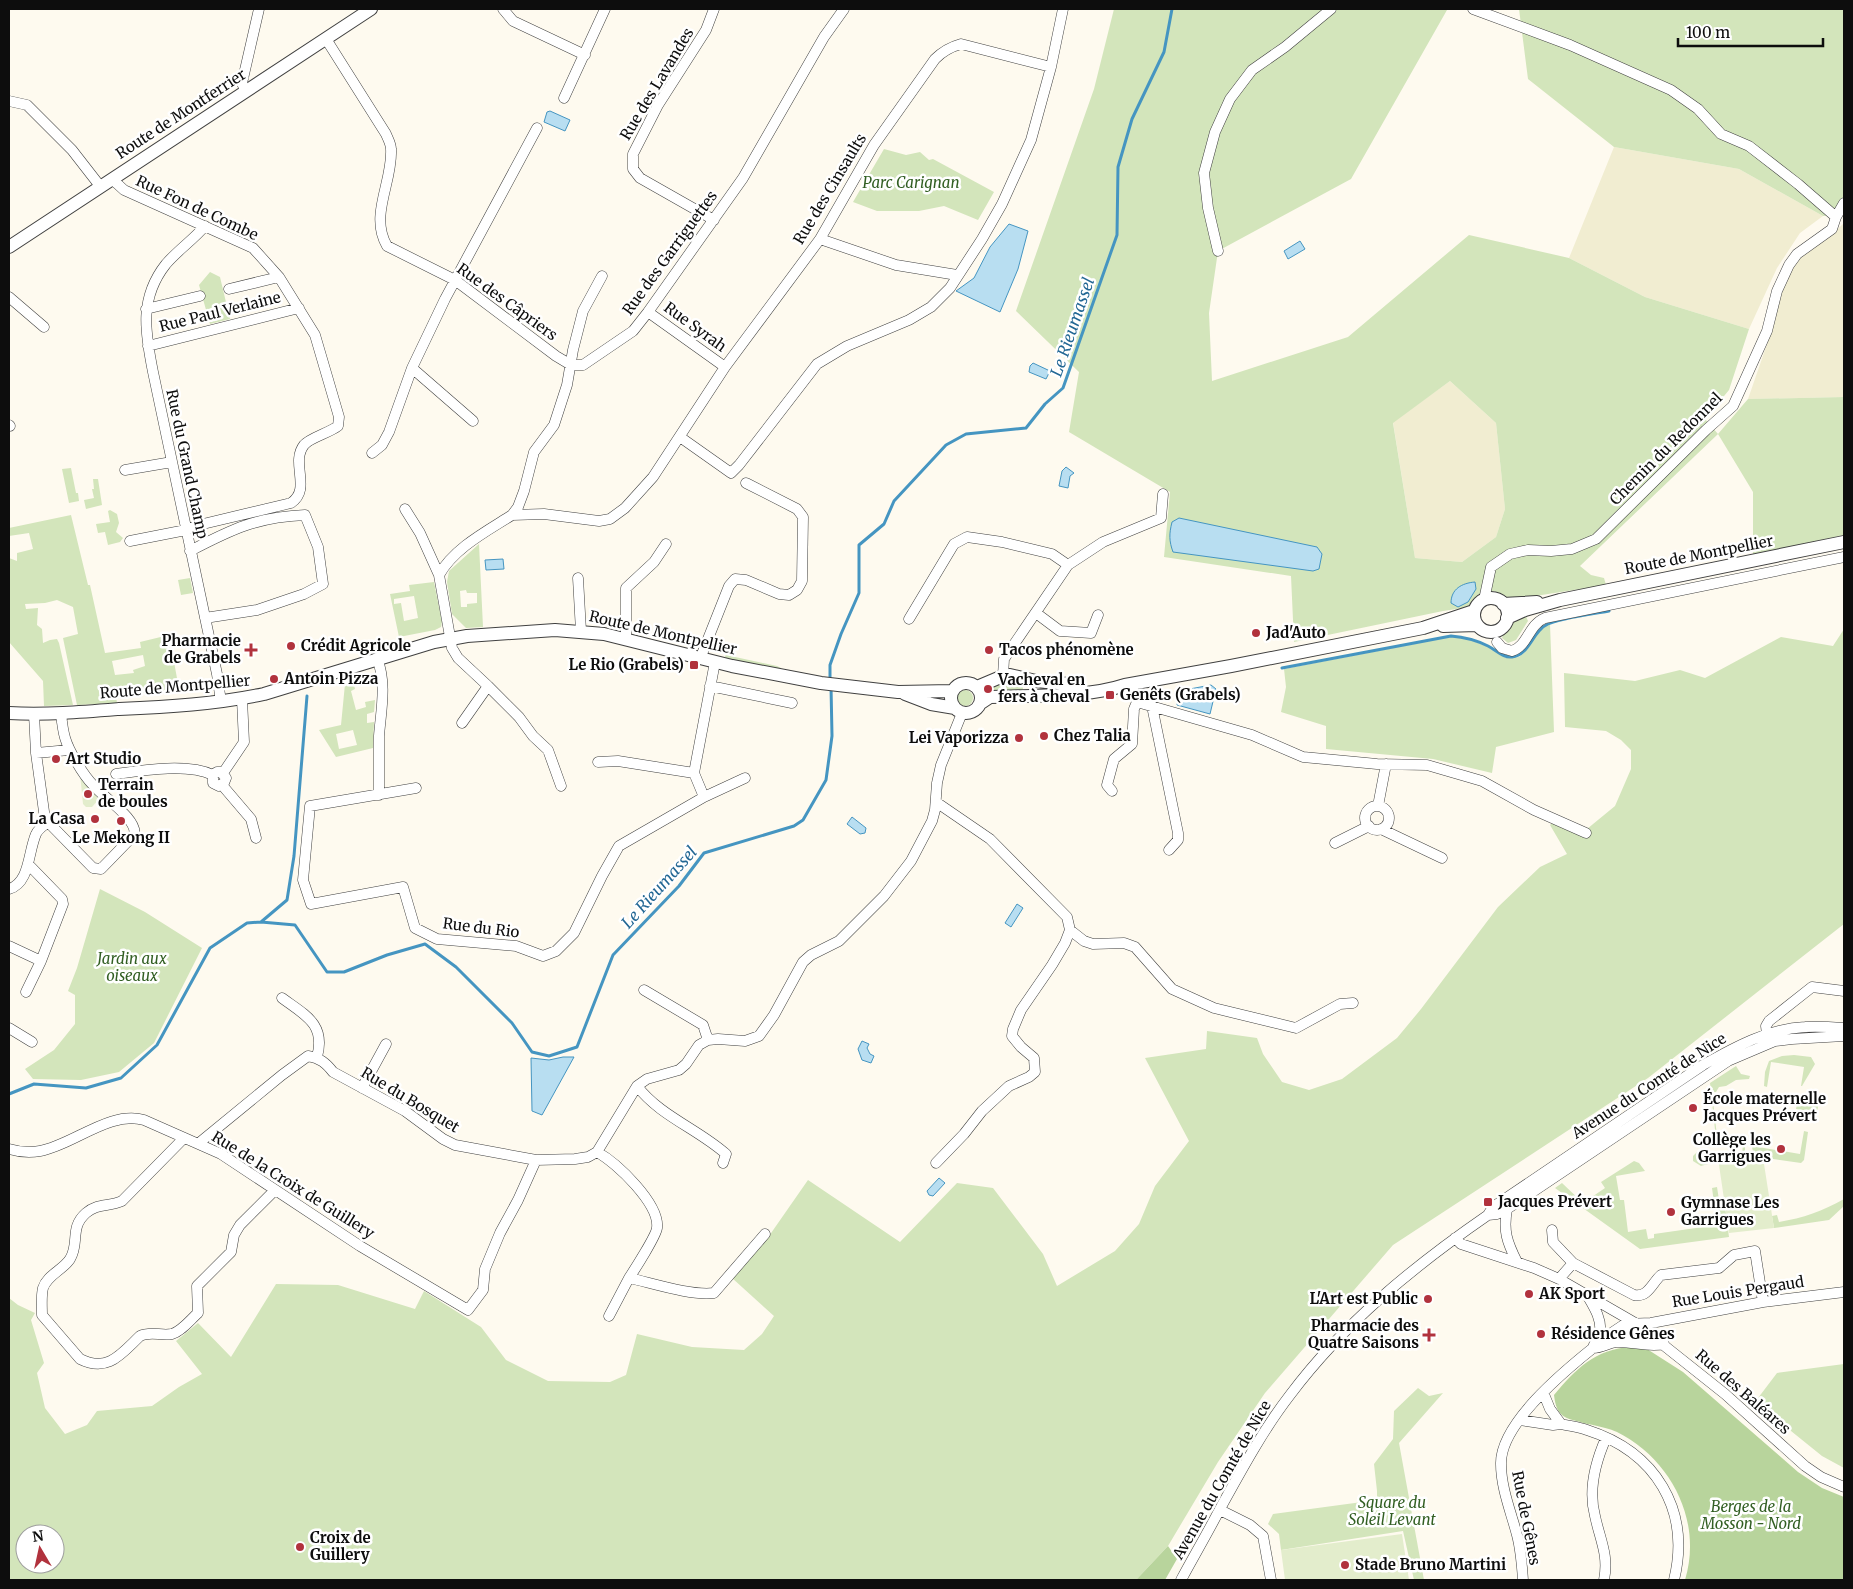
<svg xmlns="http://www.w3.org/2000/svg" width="1853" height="1589" font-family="Merriweather,serif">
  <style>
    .farmland { fill: #f1edd1 }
    .green { fill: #d3e5bb; fill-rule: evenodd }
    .forest { fill: #b8d49c }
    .pitch { fill: #e3edcc }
    .water { fill: #b8def1; stroke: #4595c1 }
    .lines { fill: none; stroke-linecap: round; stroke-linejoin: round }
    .stream { stroke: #4595c1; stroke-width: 3 }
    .minor-casing { stroke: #404040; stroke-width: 11 }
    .tertiary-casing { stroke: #404040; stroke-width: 14 }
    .minor { stroke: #fff; stroke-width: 10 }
    .tertiary { stroke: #fff; stroke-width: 12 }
    .poi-dot { fill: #b1323d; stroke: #fff; stroke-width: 2 }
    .labels { text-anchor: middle; stroke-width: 5; stroke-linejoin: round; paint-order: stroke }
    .street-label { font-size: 15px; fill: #0d0d0d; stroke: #fff }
    .park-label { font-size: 15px; font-style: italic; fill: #325f23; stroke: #fff }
    .poi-label { font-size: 15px; font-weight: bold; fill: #0d0d0d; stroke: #fff; text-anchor: start }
    .water-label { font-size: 16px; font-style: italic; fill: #226794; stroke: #fff }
  </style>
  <rect width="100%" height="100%" fill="#fefaef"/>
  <path class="farmland" d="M1614 147 1739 169 1823 216 1800 233 1777 268 1749 329 1645 297 1569 258Z
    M1844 223V397L1748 399 1775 321 1780 294 1793 266 1808 249 1826 240Z
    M1450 381 1496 423 1505 509 1496 537 1462 562 1415 558 1393 422Z"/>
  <path class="green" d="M1114 9 1447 10 1351 179 1218 251 1209 313 1212 381 1348 337 1469 235 1569 258 1645 297 1749 329 1729 390 1705 419 1718 434 1748 399 1844 397V535L1753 555V492L1718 434 1580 566 1591 575 1604 578 1606 585 1516 599 1503 596 1494 591 1480 595 1470 607 1443 611 1294 642 1291 576 1164 557 1170 492 1069 432 1079 372 1016 311 1094 89ZM1450 381 1496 423 1505 509 1496 537 1462 562 1415 558 1393 423Z
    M1519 9H1844V215L1823 216 1739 169 1614 147 1528 79Z
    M884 149 906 155 920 152 929 160 933 159 994 192 978 220 944 206 919 211H877L853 202Z
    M210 272 220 277 230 319 210 324 199 285Z
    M71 468 76 493H78L79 501 69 503 62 469Z
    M93 479H98L102 505 86 509 84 500 94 498 92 489H94Z
    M110 510 117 514 119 523 116 532 123 538 120 542 108 545 105 532 98 533 96 524 110 522 108 511Z
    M71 515 88 585H90L105 653 141 648 140 642 169 635 179 689 116 696 117 703 77 705 63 638 78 634 73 607 57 600 45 603 25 604 26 609 38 608 37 625 42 629 43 643 50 640 57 639 59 643 73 705 44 706 43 681 9 642V558L17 561V553L33 549 29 533 9 536V528ZM143 655 145 666 133 670 134 673 115 675 112 661Z
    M479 544 483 627 466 628 452 614 447 582 449 571ZM466 590 467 593H477V603L467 604V607H461L460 591Z
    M190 578 193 593 181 595 178 580Z
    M434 582 442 622 441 627 435 630 399 637 390 594 410 591 409 585ZM414 596 418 618 404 621 401 603 394 604V599Z
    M1525 614 1528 621 1516 640 1508 643 1502 638C1505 626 1514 620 1525 614Z
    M1550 624 1554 732 1496 747 1492 773 1433 759 1326 749V726L1281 712 1286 687 1284 669 1450 637H1463L1491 648 1506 658H1511L1519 657 1525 652 1539 630Z
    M1844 629V924L1648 1078 1393 1245 1265 1393 1218 1462 1168 1546 1136 1580H9V1298L18 1305 35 1313 31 1320 44 1363 37 1373 45 1408 65 1434 87 1425 97 1411 152 1406 179 1387 202 1374 176 1341 198 1323 231 1357 276 1284 338 1285 415 1309 424 1291 481 1327 506 1360 548 1381 610 1382 626 1375 637 1334 692 1347 744 1350 762 1334 774 1316 732 1278 769 1236 808 1180 900 1242 957 1183 993 1188 1043 1254 1057 1286 1115 1251 1139 1224 1155 1186 1189 1141 1145 1058 1206 1049 1207 1031 1257 1038 1263 1054 1282 1082 1309 1090 1342 1079 1397 1038 1421 1009 1498 907 1540 867 1567 854 1550 825 1559 817 1587 829 1615 806 1631 769V750L1621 740 1606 731 1565 727 1564 673 1635 681 1680 670 1705 678 1781 637 1833 646ZM25 1534H55V1564H25Z
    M726 655 777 666 781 668 779 670 726 659 725 656Z
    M369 677 375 680 376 685 361 683 354 685 355 689 351 691 356 710 366 707 365 702 375 700 374 712 367 714V723L374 722 373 748 336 757 319 730 341 725 345 684ZM353 730 357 745 339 749 336 734Z
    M1001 679 1021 681 1023 689 1021 691 984 695 982 688Z
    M957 698a8 8 0 1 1 16 0a8 8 0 1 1-16 0Z
    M100 889 145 912 202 948 154 1043 119 1072 81 1080 33 1079 25 1069 54 1050 75 1024V995L68 991 77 968Z
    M1794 1055 1811 1057 1815 1064 1802 1086H1801L1804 1067 1771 1062 1767 1087 1764 1086 1765 1072 1769 1061 1782 1056Z
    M1736 1066 1741 1074 1750 1076 1749 1079 1736 1080 1726 1086 1719 1087 1716 1092H1712L1717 1136 1729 1137 1731 1141 1716 1139 1710 1083Z
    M1798 1099 1819 1102 1817 1112 1796 1109Z
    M1804 1131 1808 1132 1804 1160 1801 1163 1760 1157C1756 1155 1752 1152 1752 1146L1800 1154Z
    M1743 1144H1745V1155L1750 1160 1719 1165 1718 1159 1742 1155Z
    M1708 1150 1710 1159 1708 1161V1164L1701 1166 1693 1161V1156L1698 1151Z
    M1634 1161 1639 1163 1645 1171 1616 1176 1620 1200H1624L1628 1232 1646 1229 1648 1239 1654 1238V1234L1717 1225 1712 1188 1717 1187 1719 1200 1724 1199 1729 1237 1640 1249 1555 1188 1562 1183 1583 1203 1605 1188 1601 1182Z
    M1844 1199V1206L1829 1220 1774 1228 1772 1216 1777 1215 1779 1222C1803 1218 1823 1211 1844 1199Z
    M1844 1364V1468L1822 1456 1755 1402 1777 1373Z
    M1418 1388 1429 1396 1443 1393 1399 1443 1424 1580H1414L1403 1531 1281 1550 1279 1534 1268 1524 1273 1514 1377 1500V1491L1374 1464 1393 1439 1394 1411Z"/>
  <path class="forest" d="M1631 1347 1647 1349 1683 1372 1798 1472 1822 1488 1844 1497V1580H1685C1703 1521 1671 1459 1617 1432 1605 1426 1569 1422 1562 1415 1556 1410 1555 1402 1554 1395 1576 1369 1595 1349 1631 1347Z
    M1168 1546 1177 1559 1165 1580H1136Z"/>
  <path class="pitch" d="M80 774 99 799 92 807H86L83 804Z
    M1750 1160 1764 1164 1774 1228 1729 1233 1719 1165Z
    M1402 1534 1409 1580H1285L1281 1550Z"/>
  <path class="water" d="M550 111 570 120 565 131 544 122 547 112Z
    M1009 224 1028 231 1018 269 1000 312 956 291 974 278 990 247Z
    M1300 241 1305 249 1288 259 1284 251Z
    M1033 363 1050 371 1046 379 1029 372 1030 366Z
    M1066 467 1074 473 1070 476 1068 488 1059 486 1062 471Z
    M1179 518 1317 547 1322 554 1319 569 1313 571 1173 552C1169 541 1169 534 1172 522Z
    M503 559 504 569 486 570 485 560Z
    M1475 582 1476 589 1468 602 1458 607 1451 603C1451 589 1462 583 1475 582Z
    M1211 685 1216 689 1210 714 1177 705 1179 691Z
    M852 817 866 828 865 833 860 834 847 824Z
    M1017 904 1023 908 1011 927 1005 923Z
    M862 1041 869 1044 867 1048 870 1054 874 1056 871 1063 862 1060 858 1049Z
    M563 1057H574L542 1115 532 1111 531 1058 549 1060Z
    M939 1178 945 1183 933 1196 929 1195 927 1191Z"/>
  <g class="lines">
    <path class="stream" d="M1282 668 1451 636C1464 637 1476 640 1488 646 1496 650 1503 658 1512 657 1530 655 1532 631 1548 624 1561 618 1593 614 1609 611
      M830 680V665L841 634 859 593V545L884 524 894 501 946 445 966 434 1026 428 1045 404 1063 388 1117 235 1118 167 1132 119 1164 52 1172 9
      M261 922 287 900 294 856 307 696
      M9 1094 34 1084 86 1088 121 1078 157 1045 210 948 247 923 261 922 295 925 327 972H344L387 955 425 944 456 967 512 1023 532 1052 549 1056 577 1047 613 955 679 886 704 853 794 826 803 820 826 780 832 736 831 686"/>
    <defs>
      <path id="minor" d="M503 9 513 21 585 55
        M1473 9 1570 45 1671 90 1698 109 1721 134 1749 146 1798 184 1836 217
        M326 39 386 134C388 139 391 144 391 149 393 182 369 215 387 246L455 280 556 356 571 365H583L633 331 648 312 743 178 824 37 844 9
        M245 90 242 83 259 9
        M564 98 605 9
        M9 101 27 105 72 150 100 186
        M112 179 124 190 253 248 279 277 315 335 339 417 338 426C329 433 309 438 304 445 290 463 312 489 291 503L203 524 186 530 130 541
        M714 220 640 178 633 169V154L658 105 706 30 714 9
        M205 226C193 240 178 250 166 264 139 298 145 332 153 372L217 674 221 702
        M820 239 896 265 957 275
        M1218 251 1208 208 1204 173 1215 132 1230 99 1252 70 1285 47 1331 9
        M229 289 279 277
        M9 297 44 327
        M146 309 200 296
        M648 312 725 367
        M148 346 299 308
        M412 368 473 421
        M9 425 10 426
        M680 437 731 473 739 465 817 364 847 346 909 320 931 307 950 288 982 239 1002 204 1031 140 1051 67 1063 9
        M372 453 382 445 389 432 412 368 445 299 537 128
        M125 470 172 462
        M405 509 420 533 439 575
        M512 515 544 514 599 521 610 519 625 508 653 477 725 367 820 239 874 145 935 59C943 51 950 47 961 44L1051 67
        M190 551C232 529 257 517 305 515L318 547 323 584 304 594 257 610 205 618
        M578 578 581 631
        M1484 600 1491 567 1510 554 1528 550 1551 551 1572 549 1596 539 1706 430 1733 406 1767 331 1777 291 1789 265 1797 254 1832 229 1836 217 1844 203
        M1036 613 1060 631 1091 633 1098 615
        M909 619 954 544 967 537 1002 542 1052 554 1068 565
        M626 639V588L654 562 666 544
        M1497 642 1502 648 1512 651C1528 646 1528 625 1545 618L1844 557
        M377 658C387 684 381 710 379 736 379 756 379 776 379 795
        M700 659 729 586 735 579 746 580 779 594 789 595 797 590 802 581 803 517 797 509 746 483
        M1003 676 1004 659 1068 565 1103 542 1161 518 1163 494
        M1131 684 1137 702
        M488 686 519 717 533 736 548 750 561 786
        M710 686 792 703
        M1137 702 1252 735 1303 757 1377 764 1427 765 1482 781 1534 810 1586 833
        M1152 706 1178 833V840L1169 850
        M34 714 36 753 45 819 93 868 101 869 134 835C139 820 103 797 94 786 87 779 81 770 76 761 65 743 63 734 61 713
        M462 723 488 686 458 658 452 648 439 575C454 548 487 531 512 515L518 507 524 491 534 452 554 425 567 385 573 350 583 311 602 276
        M36 753 69 750
        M598 762 618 761 694 773
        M223 773 244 742 242 699
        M116 774C144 770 188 763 213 775L217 772H221L226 778 224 783 219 786 213 783V775
        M222 785 251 819 256 838
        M416 788 310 806 303 880 311 904 403 887 415 928 437 939 516 946 543 956 556 951 574 933 602 876 619 846 704 797 745 778
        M1112 791 1107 785 1114 759 1132 744 1134 709 1137 702
        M704 797 694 773 715 662
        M936 802 990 839 1067 917 1070 930 1065 943 1052 965 1021 1010 1013 1029 1012 1036 1021 1047 1034 1058 1035 1072 1029 1077 1009 1086 982 1111 964 1134 936 1163
        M1378 806 1386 764
        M1365 818a12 12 0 1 1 24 0a12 12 0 1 1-24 0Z
        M1381 829 1442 858
        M1335 843 1369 826
        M9 889C30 883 28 852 36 834 38 829 43 826 47 823
        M1070 930 1084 941 1093 944 1124 943 1135 947 1172 989 1214 1008 1296 1028 1340 1004 1353 1003
        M9 946 41 961 63 904 62 899 28 864
        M644 990 703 1025 708 1040
        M26 992 41 961
        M282 998C305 1015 326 1024 317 1057
        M9 1028 32 1042
        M1767 1034 1766 1026 1769 1021 1812 987 1844 991
        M637 1086C660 1116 698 1129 726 1154L723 1163
        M362 1088 386 1044
        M184 1138 122 1201C109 1207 97 1203 86 1213 69 1228 80 1243 70 1259 63 1270 47 1275 43 1288 41 1296 42 1307 42 1315L80 1359C108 1373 121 1354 140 1336 150 1331 161 1336 172 1334 182 1331 190 1320 198 1313L197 1286 231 1252 234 1235 240 1225 275 1190
        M199 1143 282 1075 308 1056C320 1058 326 1063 333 1072L405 1111 443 1139 455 1145 536 1160 575 1159 588 1157 597 1152 637 1086 647 1079 679 1070 686 1064 699 1045 708 1040 718 1039 745 1041 759 1036 774 1015 803 962 811 955 839 941 884 896 911 861 932 821 935 810 937 783 941 765 962 713
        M9 1149C19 1152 29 1153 40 1151 73 1145 110 1110 144 1120L221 1154 360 1246 468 1310 483 1290 485 1269 500 1233 518 1200 536 1160
        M597 1152C617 1163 660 1204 657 1228 656 1236 635 1269 629 1278 652 1283 691 1296 714 1293L765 1234
        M1507 1209C1503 1231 1507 1242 1517 1262
        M1488 1215 1497 1214 1507 1209 1728 1061 1775 1041 1792 1039 1844 1036
        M1552 1230 1553 1242 1573 1263 1634 1295C1648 1298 1652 1283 1661 1275L1719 1268 1734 1255 1755 1251 1763 1302
        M1455 1238 1461 1244 1534 1268 1559 1279 1637 1324 1725 1394 1805 1466 1821 1477 1844 1487
        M1559 1279 1573 1263
        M609 1316 629 1278
        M1598 1340 1604 1338 1625 1324 1651 1323 1763 1302 1844 1292
        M1615 1342C1622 1335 1631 1332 1637 1324
        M1593 1348C1602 1348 1608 1343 1616 1342 1633 1341 1648 1348 1664 1344
        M1543 1392 1550 1409 1561 1424C1569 1426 1579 1427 1587 1430 1656 1452 1691 1510 1674 1580
        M1520 1420 1553 1425 1561 1424
        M1220 1510 1250 1525 1263 1536 1271 1580
        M1181 1580C1194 1556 1208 1532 1221 1507 1242 1469 1263 1430 1290 1395 1344 1323 1414 1266 1488 1215L1493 1207 1703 1065C1735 1047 1767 1029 1805 1027 1818 1026 1831 1027 1844 1028
        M1523 1580C1522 1565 1521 1550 1517 1535 1511 1512 1501 1488 1501 1464 1500 1424 1563 1372 1593 1348 1594 1342 1599 1339 1600 1333 1602 1319 1594 1307 1587 1295
        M1604 1580C1609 1555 1600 1540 1595 1516 1588 1490 1595 1463 1606 1438"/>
      <path id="tertiary" d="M9 247 371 9
        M1474 615a17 17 0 1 1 34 0a17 17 0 1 1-34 0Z
        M1503 604 1537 602
        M1507 618 1525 610 1560 600 1844 542
        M1443 626 1477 625
        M951 698a15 15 0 1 1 30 0a15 15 0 1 1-30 0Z
        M977 687 1003 676 1010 675 1036 681 1079 685
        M905 694 931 704 955 708
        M981 703 990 697C1031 695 1086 698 1125 685L1231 666 1423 628 1474 611
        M9 713C46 715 82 712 119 709 168 707 216 704 264 694L434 642 467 636 555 630 604 634 732 666 821 683 898 692 952 691"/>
    </defs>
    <use href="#minor" class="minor-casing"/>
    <use href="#tertiary" class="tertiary-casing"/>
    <use href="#minor" class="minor"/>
    <use href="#tertiary" class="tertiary"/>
  </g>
  <g class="poi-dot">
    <circle cx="1256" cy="633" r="5"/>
    <circle cx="291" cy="646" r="5"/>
    <path d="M248.5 642.5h5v5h5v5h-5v5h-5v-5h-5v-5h5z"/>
    <circle cx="989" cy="650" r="5"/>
    <rect x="689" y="660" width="10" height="10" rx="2.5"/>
    <circle cx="274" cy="679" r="5"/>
    <circle cx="988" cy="689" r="5"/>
    <rect x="1105" y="690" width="10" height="10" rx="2.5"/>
    <circle cx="1044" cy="736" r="5"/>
    <circle cx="1019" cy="738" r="5"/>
    <circle cx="56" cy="759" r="5"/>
    <circle cx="88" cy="794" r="5"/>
    <circle cx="95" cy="819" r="5"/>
    <circle cx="121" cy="821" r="5"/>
    <circle cx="1693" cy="1108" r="5"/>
    <circle cx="1781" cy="1149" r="5"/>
    <rect x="1483" y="1197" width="10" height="10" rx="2.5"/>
    <circle cx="1671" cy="1212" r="5"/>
    <circle cx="1529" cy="1294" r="5"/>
    <circle cx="1428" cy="1299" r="5"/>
    <circle cx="1541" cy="1334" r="5"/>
    <path d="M1426.5 1327.5h5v5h5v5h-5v5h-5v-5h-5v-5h5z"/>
    <circle cx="300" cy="1547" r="5"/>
    <circle cx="1345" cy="1565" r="5"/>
  </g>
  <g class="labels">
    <g class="street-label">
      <text transform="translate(657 84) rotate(-59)" y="5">Rue des Lavandes</text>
      <text transform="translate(181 114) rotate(-33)" y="5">Route de Montferrier</text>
      <text transform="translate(830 189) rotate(-59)" y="5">Rue des Cinsaults</text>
      <text transform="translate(197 208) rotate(25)" y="5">Rue Fon de Combe</text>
      <text transform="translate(670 253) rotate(-54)" y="5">Rue des Garriguettes</text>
      <text transform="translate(507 302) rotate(36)" y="5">Rue des Câpriers</text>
      <text transform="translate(220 312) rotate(-14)" y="5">Rue Paul Verlaine</text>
      <text transform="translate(695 327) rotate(36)" y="5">Rue Syrah</text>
      <text transform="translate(1666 449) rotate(-45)" y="5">Chemin du Redonnel</text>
      <text transform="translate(187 464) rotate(78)" y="5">Rue du Grand Champ</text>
      <text transform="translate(1699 555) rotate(-11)" y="5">Route de Montpellier</text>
      <text transform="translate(663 633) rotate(13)" y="5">Route de Montpellier</text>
      <text transform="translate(175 687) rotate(-5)" y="5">Route de Montpellier</text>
      <text transform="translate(481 928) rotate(7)" y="5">Rue du Rio</text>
      <text transform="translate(1649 1086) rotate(-33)" y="5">Avenue du Comté de Nice</text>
      <text transform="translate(410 1100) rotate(31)" y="5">Rue du Bosquet</text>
      <text transform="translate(293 1185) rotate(32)" y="5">Rue de la Croix de Guillery</text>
      <text transform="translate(1738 1292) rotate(-9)" y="5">Rue Louis Pergaud</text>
      <text transform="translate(1743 1392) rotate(41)" y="5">Rue des Baléares</text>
      <text transform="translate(1222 1480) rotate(-60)" y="5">Avenue du Comté de Nice</text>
      <text transform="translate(1526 1518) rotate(79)" y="5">Rue de Gênes</text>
    </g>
    <g class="park-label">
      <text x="911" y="188">Parc Carignan</text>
      <text x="132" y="964">Jardin aux<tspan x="132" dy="17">oiseaux</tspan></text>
      <text x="1392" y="1508">Square du<tspan x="1392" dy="17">Soleil Levant</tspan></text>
      <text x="1751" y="1512">Berges de la<tspan x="1751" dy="17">Mosson - Nord</tspan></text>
    </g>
    <g class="poi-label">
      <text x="1266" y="638">Jad'Auto</text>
      <text x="241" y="646" text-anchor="end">Pharmacie<tspan x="241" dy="17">de Grabels</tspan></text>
      <text x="301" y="651">Crédit Agricole</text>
      <text x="999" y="655">Tacos phénomène</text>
      <text x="684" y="670" text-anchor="end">Le Rio (Grabels)</text>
      <text x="284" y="684">Antoin Pizza</text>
      <text x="998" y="685">Vacheval en<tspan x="998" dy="17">fers à cheval</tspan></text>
      <text x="1120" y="700">Genêts (Grabels)</text>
      <text x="1054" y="741">Chez Talia</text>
      <text x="1009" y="743" text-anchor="end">Lei Vaporizza</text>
      <text x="66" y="764">Art Studio</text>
      <text x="98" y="790">Terrain<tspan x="98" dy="17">de boules</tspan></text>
      <text x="85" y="824" text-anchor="end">La Casa</text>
      <text x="121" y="843" text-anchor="middle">Le Mekong II</text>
      <text x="1703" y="1104">École maternelle<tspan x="1703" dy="17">Jacques Prévert</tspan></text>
      <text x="1771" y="1145" text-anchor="end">Collège les<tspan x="1771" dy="17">Garrigues</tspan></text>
      <text x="1498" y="1207">Jacques Prévert</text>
      <text x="1681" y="1208">Gymnase Les<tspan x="1681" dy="17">Garrigues</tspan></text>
      <text x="1539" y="1299">AK Sport</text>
      <text x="1418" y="1304" text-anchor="end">L'Art est Public</text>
      <text x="1419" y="1331" text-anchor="end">Pharmacie des<tspan x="1419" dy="17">Quatre Saisons</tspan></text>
      <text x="1551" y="1339">Résidence Gênes</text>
      <text x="310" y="1543">Croix de<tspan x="310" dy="17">Guillery</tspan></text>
      <text x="1355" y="1570">Stade Bruno Martini</text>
    </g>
    <g class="water-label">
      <text transform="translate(1072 327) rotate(-71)" y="6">Le Rieumassel</text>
      <text transform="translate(659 887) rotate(-48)" y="6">Le Rieumassel</text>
    </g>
  </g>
  <rect width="1853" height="1589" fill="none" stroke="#0d0d0d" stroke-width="20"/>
  <g transform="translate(40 1549) rotate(351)"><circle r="24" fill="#ffffff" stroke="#9e9e9e"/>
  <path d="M0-4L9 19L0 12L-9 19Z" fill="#b1323d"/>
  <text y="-8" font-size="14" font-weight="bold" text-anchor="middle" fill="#0d0d0d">N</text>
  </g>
  <path d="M1678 38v8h145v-8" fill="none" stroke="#0d0d0d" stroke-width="2.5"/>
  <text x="1686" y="38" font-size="15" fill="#0d0d0d" stroke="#ffffff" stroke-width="4" paint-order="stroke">100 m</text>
</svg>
